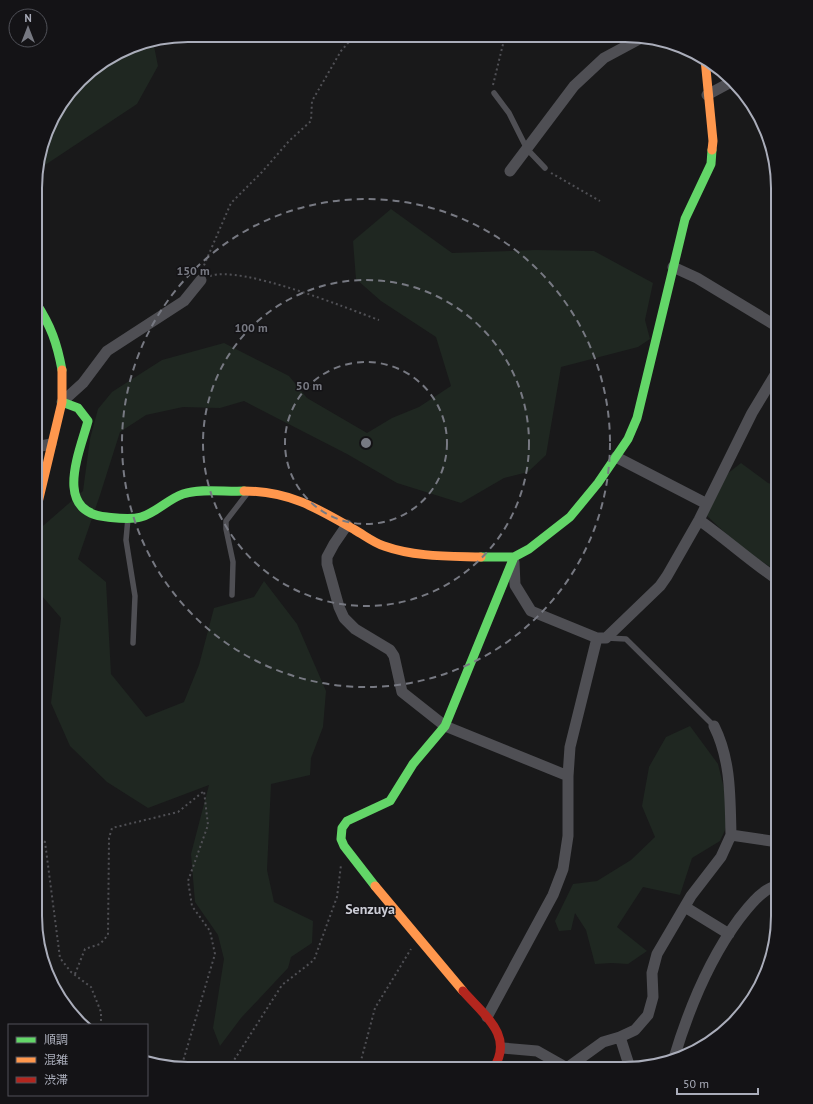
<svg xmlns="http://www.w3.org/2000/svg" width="813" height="1104" font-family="'PT Sans','Noto Sans JP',sans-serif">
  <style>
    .green { fill: #1f2721 }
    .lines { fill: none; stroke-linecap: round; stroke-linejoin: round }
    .path { stroke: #505055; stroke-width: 2; stroke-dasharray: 2 3; stroke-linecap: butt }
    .lane { stroke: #4f4f54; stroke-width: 5.5 }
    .street { stroke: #4f4f54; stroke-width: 11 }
    .fast { stroke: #63d668; stroke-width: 9 }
    .slow { stroke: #ff974d; stroke-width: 9 }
    .jam { stroke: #b3261e; stroke-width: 9 }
    .ring { fill: none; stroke: #777982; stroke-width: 2; stroke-dasharray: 7 5 }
    .labels { text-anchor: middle; stroke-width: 3; stroke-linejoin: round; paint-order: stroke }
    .neighbourhood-label { font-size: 14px; font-weight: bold; fill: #cccdd6; stroke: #141316 }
    .rim { fill: none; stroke: #aaadba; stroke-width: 2 }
    .centre { fill: #777982; stroke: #141316; stroke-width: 2 }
    .ring-label { font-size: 12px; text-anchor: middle; font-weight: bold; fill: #777982; stroke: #141316; stroke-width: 3; stroke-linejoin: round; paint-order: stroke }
  </style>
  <rect width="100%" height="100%" fill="#19191a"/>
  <path class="green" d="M153 41 158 66 137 104 36 171 55 112 87 73 138 43Z
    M391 209 452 253 536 250 594 251 653 283 645 320 650 339 638 347 561 367 546 455 528 472 504 478 461 503 397 483 347 454 244 401 220 408 183 407 146 415 120 432 100 495 78 559 106 582 111 674 146 717 184 702 199 665 214 608 254 597 264 581 297 624 326 691 323 727 311 758 310 775 271 784 267 870 274 902 313 921 312 943 291 957 288 968 241 1018 220 1046 213 1028 224 959 218 935 195 902 191 854 209 785 148 808 107 782 70 746 51 703 61 618 36 589V532L83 491 90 439 98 409 112 392 162 360 224 343 289 376 307 398 367 433 392 418 419 407 451 386 436 337 381 301 356 279 353 241Z
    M741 463 768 483 778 486V572L741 548 704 513 722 478Z
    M690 726 718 764 731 817 720 841 692 858 680 895 643 887 617 927 647 951 628 964 612 963 595 964 586 930 575 913 571 930 559 931 555 921 573 884 597 881 631 860 655 837 642 806 649 767 666 737Z"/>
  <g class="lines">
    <path class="path" d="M493 85 505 36
      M551 173 600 201
      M202 270 231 203 262 172 289 141 311 121 312 101 341 51 355 35
      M210 276C242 265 346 308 379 320
      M35 837 45 842 60 958 71 972 91 987 101 1012V1025
      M75 974 85 949 100 944 108 935 109 838 112 828 178 812 204 791 208 825 188 881 192 906 210 931 215 954 181 1068
      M229 1068 282 985 314 960 337 897 341 865
      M359 1068 375 1008 411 949"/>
    <path class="lane" d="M494 93 509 113 527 149 545 168
      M128 518 126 540 135 596 133 643
      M232 595 233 562 226 529V521L246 495
      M607 638 626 639 714 726"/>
    <path class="street" d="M707 95 733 81
      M510 171 574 86 604 58 645 36
      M673 267 697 278 778 327
      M62 402 83 383 107 351 184 301 201 280
      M36 447 51 444
      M616 457 707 504
      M699 520C726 539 750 561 778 580
      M347 525 334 544 327 557V564L339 607 344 618 355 629 390 650 394 656 402 692 445 726 568 776
      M514 562 515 585 531 611 597 638H606L660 586 667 576 699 520 752 413 778 370
      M714 726C731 760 730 796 731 835
      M685 907 729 934
      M487 1017 553 895 563 869 568 836V776L570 747 597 638
      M620 1037 630 1068
      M503 1048 537 1051 567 1068 603 1042 620 1037 635 1030 648 1015 653 997 652 973 657 954 691 896 721 857 731 835 778 842
      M674 1058C689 1008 708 961 739 919 746 910 754 899 764 892 767 889 773 887 778 885"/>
    <path class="fast" d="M36 303C51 326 57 343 62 370
      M62 402 78 408 88 421C79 454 53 512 107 517 117 518 130 520 141 517 156 513 168 499 183 494 201 488 225 492 244 491
      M481 557H514L529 549 570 517 598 483 628 439 637 418 685 219 711 164 712 150
      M375 886 344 846 341 839 342 828 347 821 390 801 413 764 445 726 514 557"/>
    <path class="slow" d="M705 59 713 141 712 150
      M244 491C289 491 317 508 355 530 364 535 374 543 384 546 415 557 448 556 481 557
      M36 511 62 402V370
      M35 800V807
      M375 886 463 991"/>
    <path class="jam" d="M463 991C484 1015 515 1036 493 1069"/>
  </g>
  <g class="ring">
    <circle cx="366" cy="443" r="81"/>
    <circle cx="366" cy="443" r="163"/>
    <circle cx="366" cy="443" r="244"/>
  </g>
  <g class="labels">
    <g class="neighbourhood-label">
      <text x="370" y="914">Senzuya</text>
    </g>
  </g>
  <path d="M0 0H813V1104H0ZM188 42H625A146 146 0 0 1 771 188V916A146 146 0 0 1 625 1062H188A146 146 0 0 1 42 916V188A146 146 0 0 1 188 42Z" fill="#141316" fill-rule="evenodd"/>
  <path class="rim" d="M188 42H625A146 146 0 0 1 771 188V916A146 146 0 0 1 625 1062H188A146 146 0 0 1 42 916V188A146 146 0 0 1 188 42Z"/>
  <circle cx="366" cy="443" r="6" class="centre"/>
  <g class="ring-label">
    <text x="193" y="275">150 m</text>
    <text x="251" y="332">100 m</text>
    <text x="309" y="390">50 m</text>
  </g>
  <rect x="8" y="1024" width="140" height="72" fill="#141316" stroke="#505158"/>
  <rect x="16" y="1037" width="20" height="6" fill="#63d668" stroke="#505158"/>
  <text x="44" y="1044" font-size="12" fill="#aaadba">順調</text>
  <rect x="16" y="1057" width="20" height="6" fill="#ff974d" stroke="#505158"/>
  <text x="44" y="1064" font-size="12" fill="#aaadba">混雑</text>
  <rect x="16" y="1077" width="20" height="6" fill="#b3261e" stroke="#505158"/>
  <text x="44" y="1084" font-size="12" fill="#aaadba">渋滞</text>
  <g transform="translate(28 28)"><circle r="19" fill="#141316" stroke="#505158"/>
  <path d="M0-3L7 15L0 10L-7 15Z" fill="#777982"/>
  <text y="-6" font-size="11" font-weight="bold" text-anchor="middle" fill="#aaadba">N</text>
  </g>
  <path d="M677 1088v6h81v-6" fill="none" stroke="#aaadba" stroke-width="2"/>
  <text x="683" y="1088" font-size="12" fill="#aaadba" stroke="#141316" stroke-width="3" paint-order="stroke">50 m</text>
</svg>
